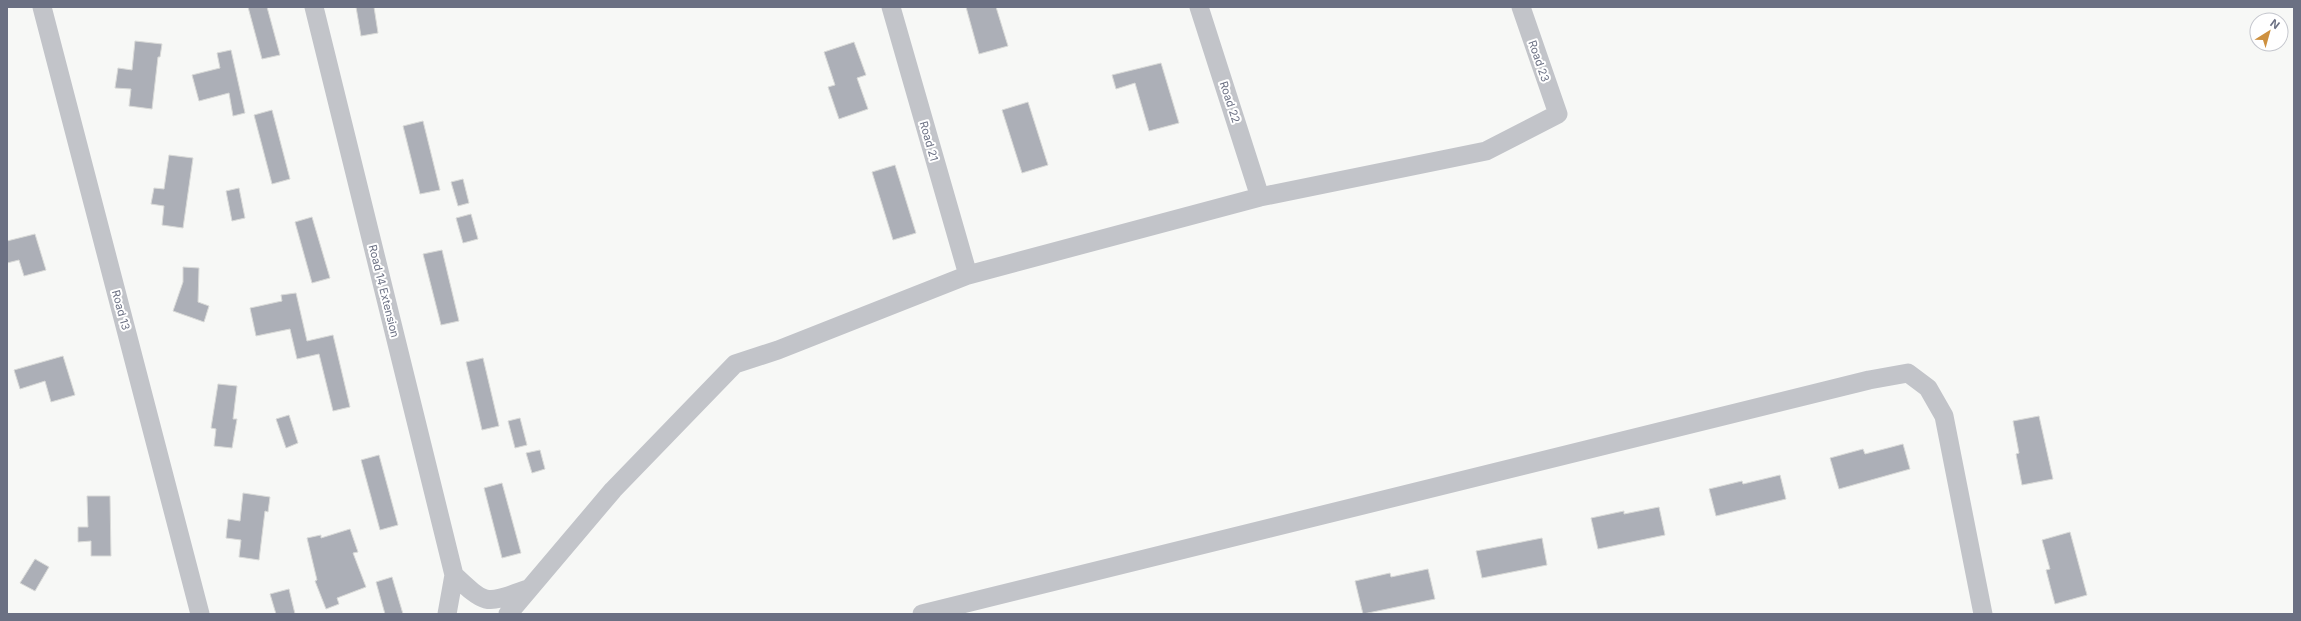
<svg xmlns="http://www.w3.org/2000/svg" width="2301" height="621" font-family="Inter,sans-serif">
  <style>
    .building { fill: #acafb7; stroke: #d9dad8 }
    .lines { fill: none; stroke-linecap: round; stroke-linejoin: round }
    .minor { stroke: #c2c4c9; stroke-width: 19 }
    .labels { text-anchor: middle; stroke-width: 4; stroke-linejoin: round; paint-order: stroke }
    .street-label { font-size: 11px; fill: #6b7083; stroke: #fff }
  </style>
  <rect width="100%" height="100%" fill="#f7f8f6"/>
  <path class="building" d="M248 7H267L280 55 262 59Z
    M356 7H374L378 33 361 36Z
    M966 7H996L1008 46 979 54Z
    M135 41 162 44 160 57H158L152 109 129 106 131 89 115 88 118 68 132 70Z
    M854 42 866 75 857 78 868 109 839 119 828 87 835 85 824 52Z
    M231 50 245 113 233 116 229 93 199 101 192 75 220 68 217 53Z
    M1161 63 1179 123 1149 131 1135 83 1116 89 1112 75Z
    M1028 102 1048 165 1022 173 1002 110Z
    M272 110 290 179 272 184 254 115Z
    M423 121 440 190 420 194 403 126Z
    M169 155 193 158 183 228 162 225 164 206 151 204 154 188 164 189Z
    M895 165 916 233 893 240 872 172Z
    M463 179 469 203 458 206 451 182Z
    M239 188 245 218 232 221 226 191Z
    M471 214 478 239 463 243 456 218Z
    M312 217 330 278 312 283 295 222Z
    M35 234 46 270 24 276 19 260 7 263V241Z
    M442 250 459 321 441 325 423 254Z
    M183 267 199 268 198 302 209 306 204 322 173 311 183 282Z
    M296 293 307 341 333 335 350 407 333 411 319 354 297 359 290 329 256 336 250 308 282 301 281 295Z
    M63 356 75 395 51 402 45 381 20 389 14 370Z
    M483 358 499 426 482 430 466 362Z
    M218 384 237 386 233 419H237L232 448 214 446 216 429 211 428Z
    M289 415 298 443 286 448 276 419Z
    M2039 416 2053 479 2022 485 2016 454 2019 453 2013 421Z
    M520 418 527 445 515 448 508 421Z
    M1903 444 1910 469 1839 489 1830 458 1863 449 1865 454Z
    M540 450 545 469 532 473 526 453Z
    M379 455 398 525 380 530 361 460Z
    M1780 475 1786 499 1716 516 1709 489 1742 481 1743 484Z
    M502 483 521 553 502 558 484 488Z
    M243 493 270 497 268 512 265 511 259 560 239 557 241 540 226 538 228 519 240 521Z
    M87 496H110L111 556H91V541L78 542V527H88Z
    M1659 507 1665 535 1598 549 1591 518 1624 511V514Z
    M350 529 358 552 353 553 366 587 337 598 339 604 326 609 315 581 317 580 307 538 321 535V538Z
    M2070 532 2087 595 2055 604 2046 570 2050 569 2042 540Z
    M1542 538 1547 565 1482 578 1476 551Z
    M35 559 49 567 35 591 20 583Z
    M1428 569 1435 599 1363 614 1355 581 1390 573 1391 577Z
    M392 577 403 614H385L376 582Z
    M289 589 295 614H276L270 594Z"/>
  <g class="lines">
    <path class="minor" d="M42 7 200 614
      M314 7 454 575 447 614
      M891 7 968 275
      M1199 7 1260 197
      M454 575C487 606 485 604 528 589
      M508 614 613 490 735 364 778 350 968 275 1260 197 1486 151 1558 114 1521 7
      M922 614 1869 380 1908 373 1928 388 1944 416 1983 614"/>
  </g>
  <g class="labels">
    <g class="street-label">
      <text transform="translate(1539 61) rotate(71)" y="4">Road 23</text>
      <text transform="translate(1230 102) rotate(72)" y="4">Road 22</text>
      <text transform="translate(929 141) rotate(74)" y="4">Road 21</text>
      <text transform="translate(384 291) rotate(76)" y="4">Road 14 Extension</text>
      <text transform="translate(121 310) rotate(75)" y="4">Road 13</text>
    </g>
  </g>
  <rect width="2301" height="621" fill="none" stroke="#6b7083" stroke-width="16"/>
  <g transform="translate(2269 32) rotate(37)"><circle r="19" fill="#ffffff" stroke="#c4c6cd"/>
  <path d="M0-3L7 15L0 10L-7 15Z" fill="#ce913f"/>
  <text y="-6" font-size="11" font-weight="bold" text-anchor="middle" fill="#6b7083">N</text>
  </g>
</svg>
